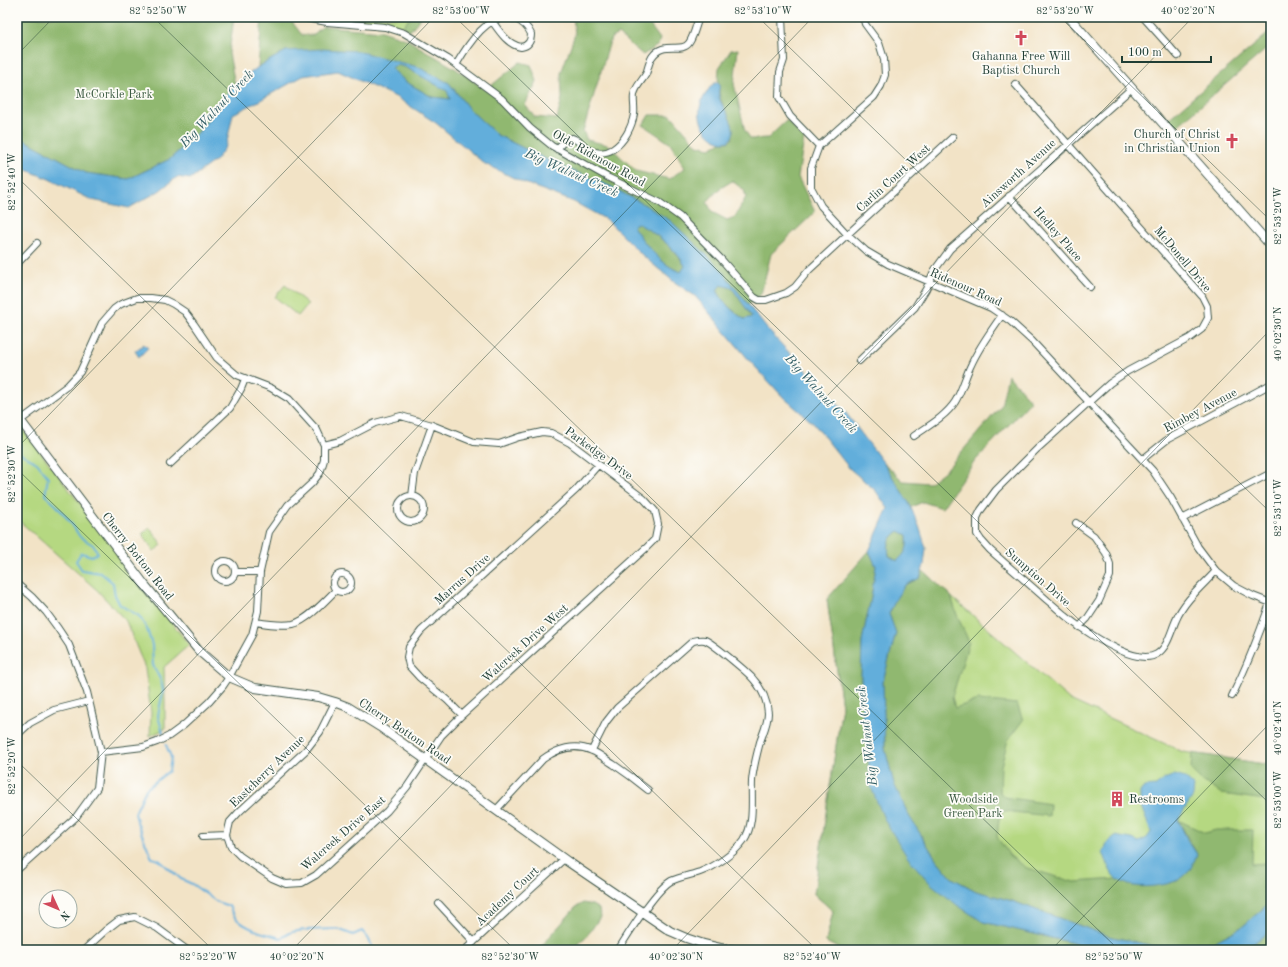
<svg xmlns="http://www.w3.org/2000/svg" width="1288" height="967" font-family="'Old Standard TT',serif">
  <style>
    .green { fill: #b5d881; stroke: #6a8a5a }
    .forest { fill: #90b86f; stroke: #587a52; fill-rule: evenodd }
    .water { fill: #62aedb; stroke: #407688; fill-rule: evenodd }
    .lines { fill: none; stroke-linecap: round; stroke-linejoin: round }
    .stream { stroke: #62aedb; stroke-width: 2 }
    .minor-casing { stroke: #3f564a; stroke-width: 8 }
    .major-casing { stroke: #3f564a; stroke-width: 10 }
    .minor { stroke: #fff; stroke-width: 6 }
    .major { stroke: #fff; stroke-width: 8 }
    .ticks { fill: none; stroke: #1f3d34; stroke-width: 1; stroke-opacity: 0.45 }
    .labels { text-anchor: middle; stroke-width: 3.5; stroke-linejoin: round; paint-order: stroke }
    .poi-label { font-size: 12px; fill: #1f3d34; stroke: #fdfcf7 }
    .park-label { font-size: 12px; fill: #3d5c43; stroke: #fdfcf7 }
    .street-label { font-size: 12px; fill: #1f3d34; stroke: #fdfcf7 }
    .water-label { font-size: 13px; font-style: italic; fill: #335f66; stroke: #fdfcf7 }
    .neatline { fill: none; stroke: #1f3d34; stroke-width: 1.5 }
    .ticks-label { font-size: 10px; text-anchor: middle; fill: #1f3d34 }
  </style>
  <rect width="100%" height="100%" fill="#fdfcf7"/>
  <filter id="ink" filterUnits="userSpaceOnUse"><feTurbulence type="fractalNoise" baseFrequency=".025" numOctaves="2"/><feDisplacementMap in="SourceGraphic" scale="8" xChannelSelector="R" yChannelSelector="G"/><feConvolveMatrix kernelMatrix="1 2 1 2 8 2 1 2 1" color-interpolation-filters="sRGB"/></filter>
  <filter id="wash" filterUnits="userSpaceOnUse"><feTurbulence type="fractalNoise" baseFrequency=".012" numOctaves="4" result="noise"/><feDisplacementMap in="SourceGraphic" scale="16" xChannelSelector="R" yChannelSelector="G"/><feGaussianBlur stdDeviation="0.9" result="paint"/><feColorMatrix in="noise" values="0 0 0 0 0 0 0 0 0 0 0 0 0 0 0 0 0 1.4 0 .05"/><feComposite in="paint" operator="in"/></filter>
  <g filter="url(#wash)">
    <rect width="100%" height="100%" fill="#f2e3c6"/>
    <path class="green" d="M356 17H411L402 27 360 21Z
      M285 285 308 304 298 316 275 297Z
      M17 423 34 444 189 645 164 667 165 703V729L150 736 151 713 145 668 126 621 97 590 17 519Z
      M150 528 162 545 154 551 142 534Z
      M909 560 1070 700 1183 752 1271 765V950H842L826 942 833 911 814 894 842 706 827 599Z"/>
    <path class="forest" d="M17 17H234L229 53 235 85 197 134 170 159 128 179 86 173 17 136Z
      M262 17H284L289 18 302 35H313L323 26 382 31 406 39 456 69 486 90 520 62 531 65 537 81 525 105 535 117 557 119 562 98 561 73 575 34 573 17H644L660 39 658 45 643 55 618 34 611 38 583 131 587 140 608 145 636 171 669 179 685 168 671 144 643 125 649 115H671L697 145 710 148 721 142H728L732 139 733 133 732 124 720 98 719 91 720 84 718 82 719 68 731 50 738 49 734 84 745 131 751 139 768 138 787 120 804 139 798 177 815 212 771 254 761 294 748 305 719 267 645 205 610 186 554 163 497 135 469 109 449 83 418 67 286 51 258 67ZM732 181 744 190 746 197 735 217 727 220 712 212 707 202 719 189Z
      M411 17H421L410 31 402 27Z
      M1271 31V45L1174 129 1167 120Z
      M397 65 405 67 448 91 450 99 432 97 406 82 390 68Z
      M637 223C655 233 674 247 685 266L681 272C661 265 644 244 633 226Z
      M721 284 732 288 752 317 744 319C731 309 724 304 717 290Z
      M1008 375 1031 401 975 461 942 508 923 502 911 507 883 462 903 481 929 483 946 470 1001 406Z
      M899 531 907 535C908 549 907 552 897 561L889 556C887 544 889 538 899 531Z
      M869 551 876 566 871 598 862 641 861 677 862 712 867 743 871 787 983 922 1073 943 1089 950H842L826 942 833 911 814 894 842 706 827 599Z
      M923 571 951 596 957 615 969 642 952 697 955 708 978 700 1017 704 1023 720 1008 740 1001 766 1000 792 1004 797 1050 804 1049 816 1004 811 999 819 997 837 1010 856 1027 868 1074 882 1117 879 1134 886 1197 854 1178 820 1205 833 1216 830H1253L1252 864 1267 863 1269 813 1265 800 1222 794 1202 781 1191 770 1192 753 1271 765V900L1266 906 1242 927 1212 943 1163 948 1108 936 1012 901 976 891 952 878 936 859 909 816 894 784 885 749 883 681 896 633 889 614 897 597 905 585 920 578Z
      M583 903 592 905 599 909 600 917 590 932 573 950H538L576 907Z
      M1271 930V950H1240L1249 947Z"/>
    <path class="water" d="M322 49 357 51 418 67 449 83 469 109 497 135 554 163 610 186 645 205 671 221 719 267 768 330 846 413 883 462 909 503 919 526 926 548 924 565 920 578 905 585 897 597 889 614 896 633 883 681 885 749 894 784 909 816 936 859 952 878 976 891 1012 901 1108 936 1163 948 1212 943 1242 927 1266 906 1271 900V930L1249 947 1240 950H1089L1073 943 983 922 957 905 930 883 908 858 885 821 871 787 867 743 862 712 861 677 862 641 871 598 876 566 869 551 888 508 875 490 850 469 814 424 783 397 749 360 695 296 673 281 643 256 607 220 574 202 522 182 485 164 436 123 396 97 338 71 303 76 255 103 233 114 226 146 217 159 190 179 177 177 159 191 129 208 92 200 49 179 17 166V136L86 173 128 179 170 159 197 134 235 85 258 67 286 51ZM397 65 405 67 447 91 450 99 432 97 406 82 391 68ZM637 223C655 233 675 247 685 266L681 272C662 266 644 243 633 226ZM721 285 732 288 752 317 744 319C731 310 724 304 717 290ZM899 531 907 535C908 548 907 552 897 561L889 556C887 544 889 538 899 531Z
      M718 82 720 84C719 89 718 92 719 97 722 108 738 126 732 137 724 154 683 124 707 92 710 87 713 83 718 82Z
      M144 344 148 348 139 357 135 351Z
      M1175 775 1185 778 1194 786 1193 796 1178 820 1188 841 1197 854C1194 862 1191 871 1183 877 1173 885 1147 888 1135 886 1130 886 1122 882 1118 880 1109 874 1108 862 1103 853L1108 842 1115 836 1132 839 1139 842 1147 838 1151 832 1140 804V792L1144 787 1156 786 1164 779Z"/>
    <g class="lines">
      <path class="stream" d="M17 442 20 444V453L37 463 48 477 45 495 57 506 71 523 80 537 93 545 98 553 92 556 81 553 76 561 82 570 101 573 113 583 115 595 120 605 139 616 147 629 152 645 153 665 161 681 163 691 158 716 163 733
        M166 745 171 757 169 771 146 789 135 813 138 825 152 858 159 860 181 879 192 884 217 902 229 906C231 910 232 914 235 917 245 929 266 934 281 938L292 932 304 930 338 929 353 935 362 931 368 938 374 950"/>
    </g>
  </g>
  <g filter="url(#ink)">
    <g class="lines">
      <defs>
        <path id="minor" d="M300 17 327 22 385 27 404 33 448 59 502 99 530 128 552 146 609 178 659 202 680 217 721 259 754 297 759 300H766L786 293 795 287 809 270 953 137
          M782 17 784 60 780 72 779 97 790 116 819 146
          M863 17 865 24 879 43 884 59 885 75 881 86 874 97 819 146 811 168V187L821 206 846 233 866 251 888 264 991 308 1010 321 1032 341 1153 471 1171 498 1198 547 1216 571 1234 586 1253 596 1271 603
          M1143 17 1178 56
          M456 65C467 46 490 8 516 19 522 22 528 27 531 34 531 41 528 46 521 47 508 45 499 31 492 21
          M1015 84 1202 296 1207 306 1208 318 1202 329 1190 338 1128 371 1110 383 1037 449 996 490 981 510 977 518V534L981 540 990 550C1009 567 1028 583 1047 600 1058 609 1068 619 1080 627 1096 638 1139 666 1157 654 1168 647 1171 631 1176 620 1184 601 1202 586 1216 571
          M557 149 566 139C568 139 570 138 572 138 577 139 581 144 584 147 592 153 604 155 613 149 624 142 632 127 634 114 635 108 633 101 634 95 635 87 642 81 646 74 648 68 649 62 652 57 663 40 681 54 689 43 694 36 696 25 699 17
          M1009 196 1090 287
          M17 264 37 243
          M859 361 915 307 926 289 934 271 950 249 1132 88
          M21 420 67 386 80 372 102 323 114 309 121 304 137 298H151L165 300 173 304 185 312 194 324 217 358 237 375 271 388 289 399 317 430 324 445V460L320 473 312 483 288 505 269 532 260 572 258 611 252 635 229 677 223 686 209 702 184 725 169 736 157 742 143 747 101 752
          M914 436C928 426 945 417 955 402 962 391 965 377 971 365 979 347 991 331 1002 315
          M1143 459 1168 439 1271 384
          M170 464 230 408 241 389 245 379
          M412 496 415 473 432 425
          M398 509a13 13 0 1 1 26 0a13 13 0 1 1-26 0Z
          M1182 519 1271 473
          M1076 523 1094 536 1106 553 1110 564V576L1099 601 1087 619 1079 627
          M215 571a10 10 0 1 1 20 0a10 10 0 1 1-20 0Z
          M235 572H260
          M333 583a9 9 0 1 1 18 0a9 9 0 1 1-18 0Z
          M17 584 32 597 46 612 57 627 69 645 87 692 101 752 97 788 76 817 17 870
          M256 622C268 624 280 626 293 624 307 621 326 600 336 590
          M1232 696C1247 666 1259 635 1270 603
          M462 715 447 700 420 678 409 666 407 657 409 647 421 631 576 490 598 465
          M17 735 30 723 54 710 89 701
          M592 750 606 722 617 708 693 641C697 640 701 639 705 640 712 643 737 664 744 670 757 681 767 695 768 713 768 723 763 733 760 742 757 754 753 768 752 781 751 801 755 823 744 840 734 854 716 866 700 872 691 875 680 877 671 881 655 890 629 933 618 950
          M496 810 543 759C557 749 575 743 592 751 600 754 606 760 613 764 625 772 637 781 648 790
          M227 835 231 847 240 856 272 878 286 884 302 883 316 875 387 811 407 787 441 736 462 715 646 548 655 539 658 524 655 511 644 499 570 443 551 433 542 432 519 437 499 444 474 442 432 425 401 416 375 423 340 441 324 445
          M227 835 230 822 239 812 306 750 320 732 335 702
          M203 836 227 835
          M439 904 474 942
          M84 950 106 930 119 920 135 917 157 928 187 950
          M465 950 564 859"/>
        <path id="major" d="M1069 17 1271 246
          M17 416 144 584 199 651 229 677 255 688 318 697 335 702 348 707 380 727 567 861 670 931C691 941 713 948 736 950"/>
      </defs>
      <use href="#minor" class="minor-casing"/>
      <use href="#major" class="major-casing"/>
      <use href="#minor" class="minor"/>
      <use href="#major" class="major"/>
    </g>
  </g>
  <path class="ticks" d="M153 17 1119 950M455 17 1271 805M758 17 1271 513M1060 17 1271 221M17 55 54 17M17 177 817 950M17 448 434 17M17 469 515 950M17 761 213 950M17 842 813 17M292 950 1193 17M672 950 1271 329M1051 950 1271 722"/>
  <defs>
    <symbol id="church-bare" viewBox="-9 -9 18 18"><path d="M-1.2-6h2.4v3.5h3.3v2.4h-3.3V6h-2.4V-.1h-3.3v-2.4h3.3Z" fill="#d1495b" stroke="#fdfcf7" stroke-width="2.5" paint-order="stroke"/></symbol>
    <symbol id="building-bare" viewBox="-9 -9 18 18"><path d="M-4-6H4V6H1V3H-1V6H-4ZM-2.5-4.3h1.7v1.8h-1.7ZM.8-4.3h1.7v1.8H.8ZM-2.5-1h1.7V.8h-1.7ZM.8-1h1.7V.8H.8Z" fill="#d1495b" stroke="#fdfcf7" stroke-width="2.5" paint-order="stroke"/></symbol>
  </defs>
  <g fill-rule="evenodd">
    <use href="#church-bare" x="1010" y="27" width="22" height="22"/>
    <use href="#church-bare" x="1221" y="130" width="22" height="22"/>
    <use href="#building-bare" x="1106" y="788" width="22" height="22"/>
  </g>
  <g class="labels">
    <g class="poi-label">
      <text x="1021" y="60">Gahanna Free Will<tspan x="1021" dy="14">Baptist Church</tspan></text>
      <text x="1220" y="138" text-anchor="end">Church of Christ<tspan x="1220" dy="14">in Christian Union</tspan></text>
      <text x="1129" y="803" text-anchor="start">Restrooms</text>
    </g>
    <g class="park-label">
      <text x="114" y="98">McCorkle Park</text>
      <text x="973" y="803">Woodside<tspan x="973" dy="14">Green Park</tspan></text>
    </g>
    <g class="street-label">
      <text transform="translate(599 158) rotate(29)" y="4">Olde Ridenour Road</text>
      <text transform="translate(1018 173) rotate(-42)" y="4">Ainsworth Avenue</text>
      <text transform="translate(893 178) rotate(-42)" y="4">Carlin Court West</text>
      <text transform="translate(1058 234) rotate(49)" y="4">Hedley Place</text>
      <text transform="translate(1183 259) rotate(50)" y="4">McDonell Drive</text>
      <text transform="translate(966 287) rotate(24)" y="4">Ridenour Road</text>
      <text transform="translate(1200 410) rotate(-28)" y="4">Rimbey Avenue</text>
      <text transform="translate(599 453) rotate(36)" y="4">Parkedge Drive</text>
      <text transform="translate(138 556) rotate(52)" y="4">Cherry Bottom Road</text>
      <text transform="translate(1038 577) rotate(41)" y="4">Sumption Drive</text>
      <text transform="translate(462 579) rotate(-42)" y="4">Marrus Drive</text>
      <text transform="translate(525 643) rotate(-42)" y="4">Walcreek Drive West</text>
      <text transform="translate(405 731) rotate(34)" y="4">Cherry Bottom Road</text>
      <text transform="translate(267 771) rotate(-44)" y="4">Eastcherry Avenue</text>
      <text transform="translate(343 833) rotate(-41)" y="4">Walcreek Drive East</text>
      <text transform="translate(507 896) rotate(-43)" y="4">Academy Court</text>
    </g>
    <g class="water-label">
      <text transform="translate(216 108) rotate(-47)" y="5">Big Walnut Creek</text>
      <text transform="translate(572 172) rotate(24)" y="5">Big Walnut Creek</text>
      <text transform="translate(822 393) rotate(48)" y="5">Big Walnut Creek</text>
      <text transform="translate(866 736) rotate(-97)" y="5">Big Walnut Creek</text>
    </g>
  </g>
  <rect width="1288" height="967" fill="none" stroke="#fdfcf7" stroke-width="44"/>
  <g transform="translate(58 909) rotate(134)"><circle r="19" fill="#fdfcf7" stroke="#a4b0a9"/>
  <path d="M0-3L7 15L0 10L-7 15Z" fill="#d1495b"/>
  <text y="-6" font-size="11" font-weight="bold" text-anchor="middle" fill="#1f3d34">N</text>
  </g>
  <path d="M1122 56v6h89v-6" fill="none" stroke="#1f3d34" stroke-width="2"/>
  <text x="1128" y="56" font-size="12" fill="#1f3d34" stroke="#fdfcf7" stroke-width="3" paint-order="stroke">100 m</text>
  <rect x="22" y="22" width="1244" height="923" class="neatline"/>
  <g class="ticks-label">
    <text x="158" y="14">82°52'50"W</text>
    <text x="461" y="14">82°53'00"W</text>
    <text x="763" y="14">82°53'10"W</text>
    <text x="1065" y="14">82°53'20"W</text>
    <text x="1188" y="14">40°02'20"N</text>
    <text transform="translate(11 182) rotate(-90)" y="4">82°52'40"W</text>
    <text transform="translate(1277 216) rotate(-90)" y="4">82°53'20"W</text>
    <text transform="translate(1277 334) rotate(-90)" y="4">40°02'30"N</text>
    <text transform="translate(11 474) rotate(-90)" y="4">82°52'30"W</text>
    <text transform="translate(1277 508) rotate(-90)" y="4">82°53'10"W</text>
    <text transform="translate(1277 728) rotate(-90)" y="4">40°02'40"N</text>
    <text transform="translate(11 766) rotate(-90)" y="4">82°52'20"W</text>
    <text transform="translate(1277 800) rotate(-90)" y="4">82°53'00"W</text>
    <text x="208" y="960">82°52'20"W</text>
    <text x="297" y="960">40°02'20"N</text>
    <text x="510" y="960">82°52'30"W</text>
    <text x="676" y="960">40°02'30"N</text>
    <text x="812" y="960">82°52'40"W</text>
    <text x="1114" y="960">82°52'50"W</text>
  </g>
</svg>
